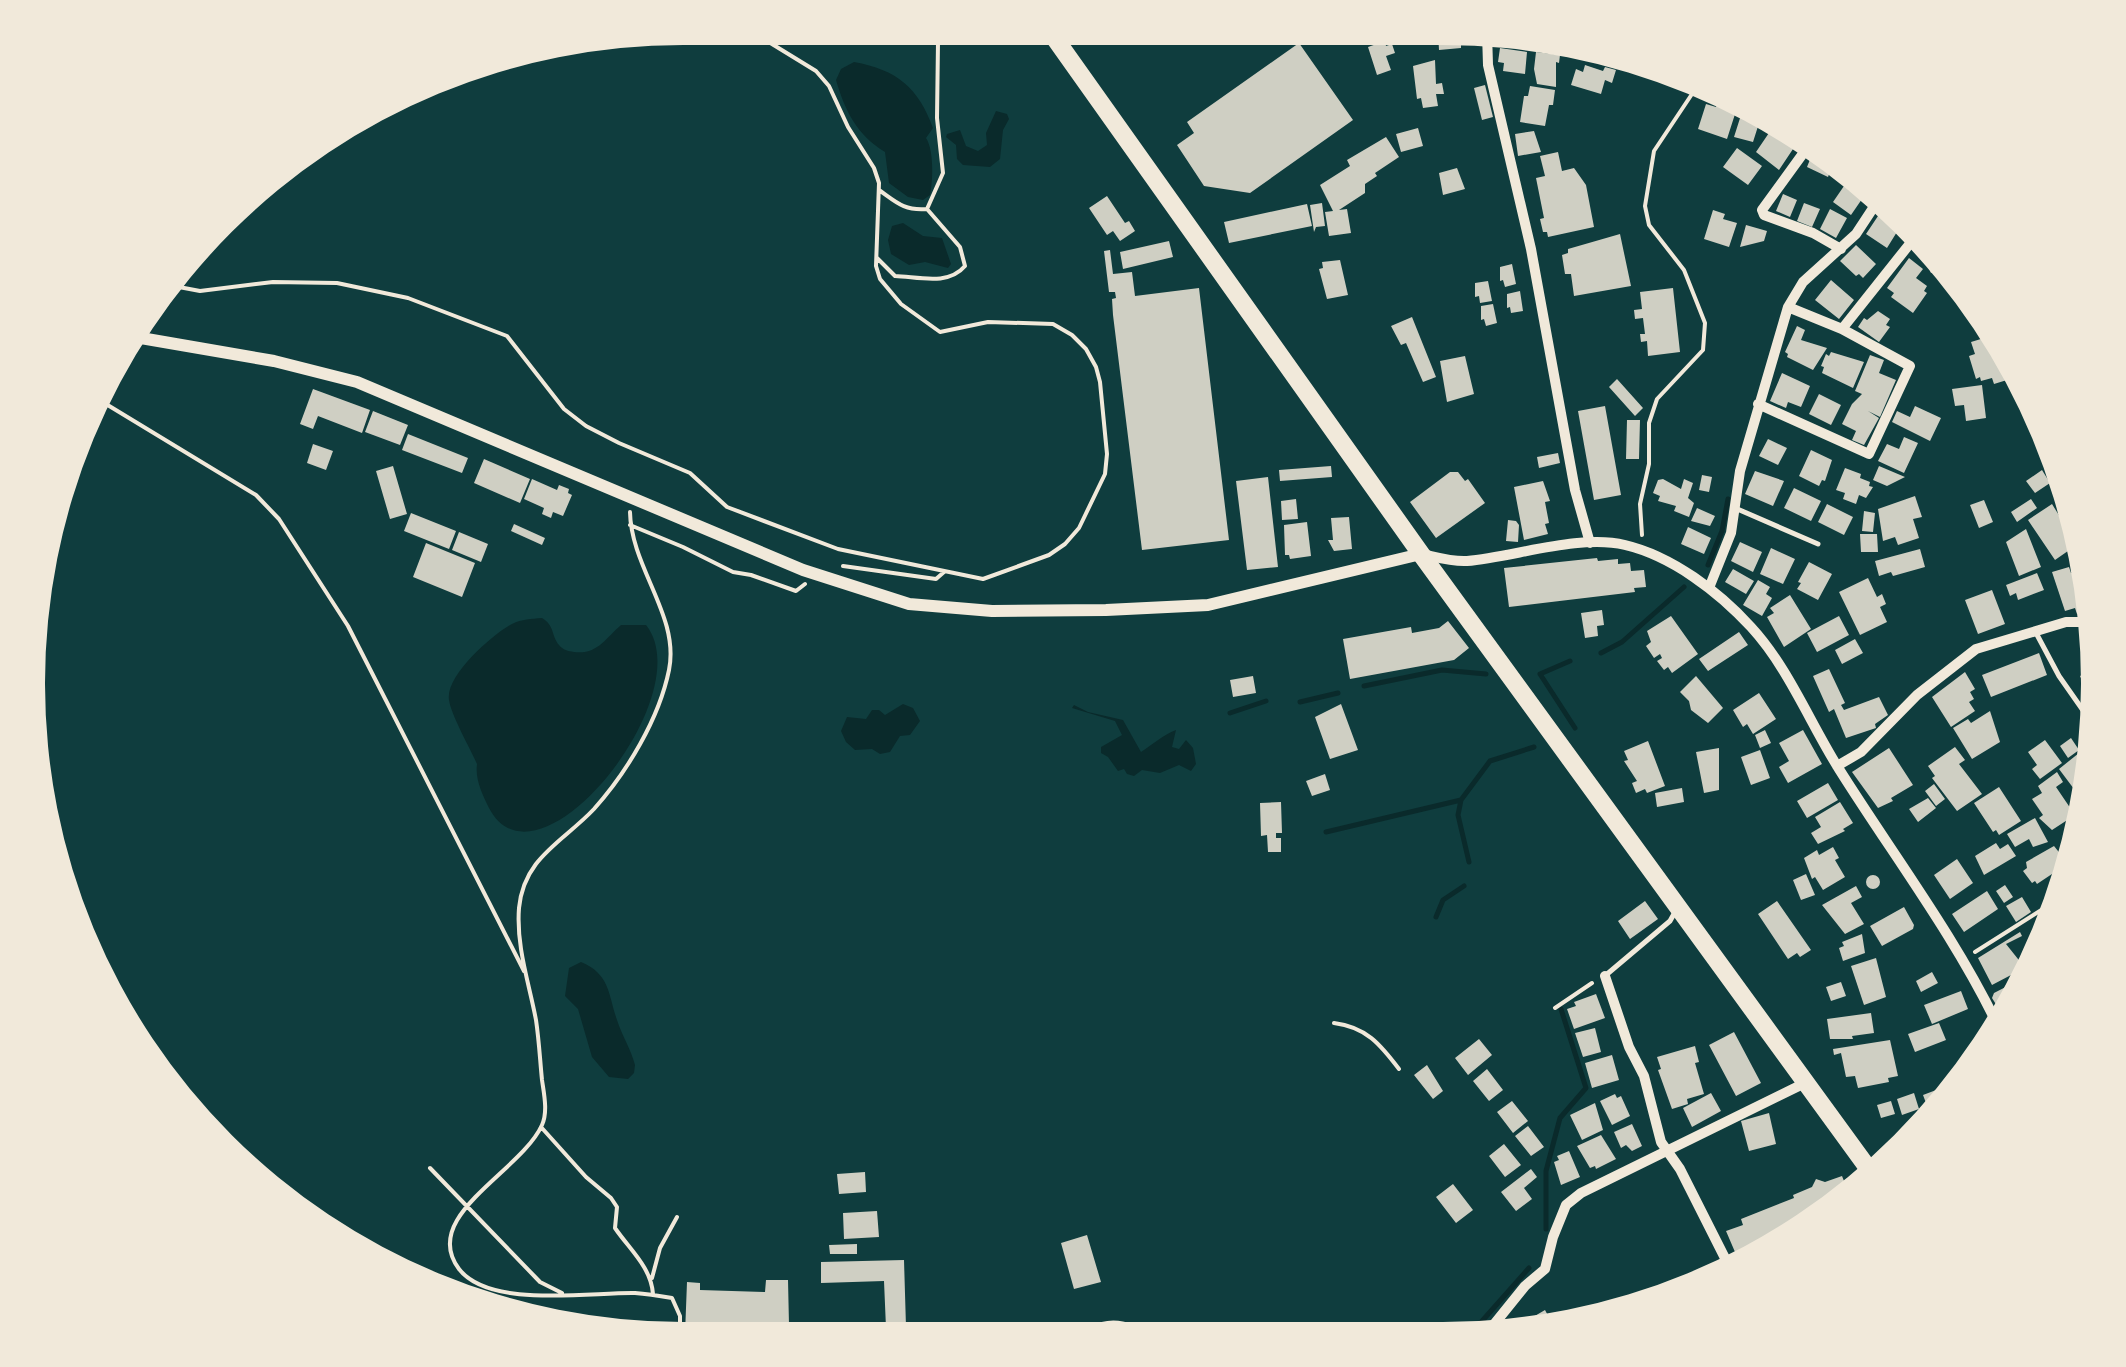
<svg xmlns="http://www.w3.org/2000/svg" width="2126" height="1367" font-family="'Fira Sans',sans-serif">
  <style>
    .water { fill: #0a2a2b }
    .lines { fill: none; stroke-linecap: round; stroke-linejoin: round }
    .stream { stroke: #0a2a2b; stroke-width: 5 }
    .building { fill: #cfcfc3 }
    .path { stroke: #f1e9da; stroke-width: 4 }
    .service { stroke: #f1e9da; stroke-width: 5 }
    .minor { stroke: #f1e9da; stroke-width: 10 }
    .tertiary { stroke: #f1e9da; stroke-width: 12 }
    .trunk { stroke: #f1e9da; stroke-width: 18 }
  </style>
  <rect width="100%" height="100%" fill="#0f3d3e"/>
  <path class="water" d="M854 62C897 70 918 87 933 128L926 138C934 150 933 180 930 195L923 200 908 197 889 183 885 152C857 135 845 111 836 80L841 69Z
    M996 111 1007 114 1009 119 1003 130 1000 159 990 167 963 165 957 159 956 145 946 137 947 134 960 130 966 146 978 151 987 145 986 133Z
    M903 223 923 236 942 238 951 264 948 268 925 262 909 265 891 254 888 240 892 226Z
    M542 618C555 626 551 635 559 645 563 650 568 651 574 652 597 655 605 639 621 625H646C702 695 537 901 489 808 482 794 475 779 477 764 470 748 451 715 449 700 445 676 493 634 512 624 522 619 531 619 542 618Z
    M903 704 913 708 920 721 910 735 900 736 890 752 880 754 872 749 855 750 846 742 841 731 847 717 866 719 872 710H879L885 715Z
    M1074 705 1088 712 1123 720 1141 752C1152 745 1163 735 1176 730L1172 747 1179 749 1186 740 1193 748 1196 764 1191 771 1179 765 1160 773 1142 770 1134 776 1127 774 1124 769 1118 771 1108 757 1101 753V747L1122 735 1115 721 1072 708Z
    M581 962C610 974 608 994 617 1020 622 1036 631 1049 635 1065L634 1073 628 1079 609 1077 592 1057 578 1009 565 996 569 968Z"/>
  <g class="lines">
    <path class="stream" d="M1708 565 1722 531 1728 499
      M1601 653 1622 642 1684 587
      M1570 661 1540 674 1575 728
      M1364 686 1442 670 1486 674
      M1300 702 1338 693
      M1230 713 1266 701
      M1326 832 1461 800
      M1469 862 1458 815 1461 800 1490 761 1534 747
      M1436 917 1443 900 1464 886
      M1546 1229V1171L1560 1118 1586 1088 1561 1009
      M1467 1338 1529 1268"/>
  </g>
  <path class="building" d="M1400 32H1424L1426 37 1403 44Z
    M1438 33H1461V48L1439 50Z
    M1385 41 1386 46 1392 44 1395 53 1386 56 1391 70 1377 75 1368 47Z
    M1299 43 1353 120 1250 193 1204 186 1177 145 1194 133 1187 122Z
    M1500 48 1527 52 1525 74 1503 71 1504 63 1498 62Z
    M1588 49 1612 56 1610 65 1585 57Z
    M1536 52 1560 55 1559 63 1556 62V87L1537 84 1534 69Z
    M1435 60 1436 84 1442 83 1444 94H1436L1438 106 1423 108 1421 98 1417 99 1413 66Z
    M1585 65 1603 71 1605 67 1616 70 1612 83 1605 80 1601 94 1571 85 1576 69 1583 72Z
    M1485 85 1493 117 1482 120 1474 88Z
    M1530 86 1555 90 1553 105H1549L1545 126 1520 122 1524 96H1528Z
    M1718 102 1736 111 1727 139 1698 129 1706 104 1716 107Z
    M1741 115 1760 120 1753 142 1734 137Z
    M1773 127 1797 143 1779 170 1756 152Z
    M1418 128 1423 146 1401 152 1396 134Z
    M1534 131 1541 152 1518 156 1515 134Z
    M1386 137 1399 157 1375 173 1377 176 1365 184V193L1339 210 1347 209 1351 233 1329 236 1325 212 1333 211 1320 185 1350 166 1347 160Z
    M1737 148 1762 166 1748 185 1723 167Z
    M1558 152 1562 171 1574 168 1586 185 1594 227 1548 237 1547 232H1543L1540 219 1544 218 1536 178 1545 176 1540 156Z
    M1813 152 1833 164 1828 177 1807 167Z
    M1457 168 1465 189 1443 195 1439 173Z
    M1844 186 1862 199 1851 215 1833 202Z
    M1783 194 1797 200 1790 217 1776 211Z
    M1107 196 1125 223 1129 221 1135 231 1120 241 1113 231 1107 235 1089 208Z
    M1322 203 1325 226 1316 227 1314 232 1310 205Z
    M1804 203 1820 209 1812 227 1797 221Z
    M1307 204 1312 226 1229 243 1224 222Z
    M1830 209 1847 218 1836 238 1820 229Z
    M1713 210 1725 214 1723 219 1737 223 1729 247 1704 239Z
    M1880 213 1900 227 1887 248 1866 234Z
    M1746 225 1767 231 1764 241 1740 247Z
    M1620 234 1631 286 1574 296 1571 274H1565L1562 255 1568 253V249Z
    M1922 240 1947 267 1931 273 1921 250 1925 249Z
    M1169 241 1173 257 1123 269 1120 252Z
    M1856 245 1876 264 1863 278 1859 274 1856 276 1840 261Z
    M1110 250 1113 274 1132 272 1135 296 1199 288 1229 540 1142 550 1113 315 1112 299 1116 298 1115 292H1109L1104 251Z
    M1909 258 1923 269 1916 278 1927 286 1924 291 1927 293 1913 313 1891 297 1894 293 1887 288Z
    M1340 260 1348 295 1327 299 1319 269 1323 268 1322 262Z
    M1512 264 1516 284 1505 287 1503 280 1500 281V267Z
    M1831 280 1854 300 1839 319 1815 300Z
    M1488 281 1492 301 1480 303 1479 296 1475 297V283Z
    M1673 288 1680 352 1648 356 1647 341 1641 342 1640 334H1645L1643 318 1635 319 1634 310 1642 309 1640 292Z
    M1520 291 1523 311 1511 313 1510 307 1507 308V294Z
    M1493 304 1497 323 1486 326 1484 319 1481 320V306Z
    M1878 311 1890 319 1886 325 1890 327 1879 342 1858 327 1864 318 1867 320Z
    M1412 317 1436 377 1423 382 1406 343 1401 345 1391 326Z
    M1797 326 1805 330 1801 340 1827 348 1813 370 1787 357 1788 354 1785 352Z
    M1994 335 2005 352 2002 353 2007 368 2004 369 2007 380 1994 384 1992 378 1981 381 1980 377 1976 379 1969 356 1975 354 1971 342Z
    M1831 352 1864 362 1853 388 1822 373 1824 367 1821 366 1826 354 1829 356Z
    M1870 355 1884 360 1879 373 1896 380 1880 417 1868 411 1879 418 1864 445 1852 440 1856 431 1842 424 1852 404 1862 394 1855 391Z
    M1465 356 1474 394 1447 402 1440 361Z
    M1782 373 1810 386 1801 407 1788 402 1786 408 1770 401Z
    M1617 379 1643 408 1635 416 1609 387Z
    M1982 385 1986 418 1966 421 1964 405 1955 406 1952 389Z
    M313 389 370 410 362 433 318 416 313 429 300 424Z
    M1819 394 1841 405 1831 425 1809 414Z
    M1605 406 1621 495 1594 500 1578 411Z
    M1915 406 1941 418 1930 441 1892 422 1897 411 1910 417Z
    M373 411 408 425 400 445 365 432Z
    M1627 420H1640L1639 459H1626Z
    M408 434 468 458 462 473 402 450Z
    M1904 437 1918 443 1904 473 1878 461 1887 444 1899 449Z
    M1768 439 1787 448 1778 465 1759 456Z
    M313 444 333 451 326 470 307 463Z
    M1811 450 1832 460 1825 481 1822 480 1819 486 1799 476Z
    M1558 453 1560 463 1539 468 1537 457Z
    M484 459 530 479 520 503 474 483Z
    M393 466 407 514 390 519 376 471Z
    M1331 466 1332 477 1280 481 1279 470Z
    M1879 466 1905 477 1887 486 1873 480Z
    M1845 468 1861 474 1860 478 1870 482 1869 486 1873 487 1866 498 1859 495 1856 504 1843 499 1845 493 1836 490Z
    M2042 470 2050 483 2035 493 2026 481Z
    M1755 471 1784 481 1773 506 1745 494Z
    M1450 472H1458L1465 481 1468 479 1485 503 1436 538 1410 502Z
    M1702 475 1712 477 1709 492 1699 490Z
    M1268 477 1278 567 1247 570 1236 481Z
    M532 479 557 490 559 485 569 489 568 493 572 495 563 516 553 512 551 518 542 514 544 508 524 499Z
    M1663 479 1681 489 1684 479 1693 483 1688 498 1694 503 1689 517 1674 511 1676 506 1658 501 1660 496 1653 493 1658 480Z
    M1543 481 1550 501 1545 502 1549 523 1545 524 1548 534 1524 540 1514 487Z
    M1794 488 1821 501 1811 521 1784 508Z
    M1915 496 1922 517 1913 519 1919 538 1898 545 1895 537 1883 541 1878 509Z
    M1296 499 1298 519 1282 520 1281 501Z
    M2031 499 2037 508 2017 522 2011 512Z
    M1984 500 1993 522 1979 528 1970 505Z
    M1827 504 1853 517 1844 535 1818 522Z
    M2052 504 2065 525 2069 523 2078 544 2055 560 2028 520Z
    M1697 508 1715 516 1710 526 1691 521Z
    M1864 511 1875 513 1873 532 1862 531Z
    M411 513 456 531 449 549 404 531Z
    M1349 517 1352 549 1334 551 1328 540H1333L1331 518Z
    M1508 520 1516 521 1519 525 1518 542 1506 541Z
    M1307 522 1311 556 1290 559 1289 555H1285L1284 525Z
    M514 524 545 538 542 545 511 531Z
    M1688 527 1711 538 1704 554 1681 544Z
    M2026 529 2041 567 2019 576 2006 542Z
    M459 532 488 544 481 562 452 550Z
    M1860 534H1877L1878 552H1861Z
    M1740 542 1762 552 1753 572 1731 561Z
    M426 543 475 563 462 597 413 577Z
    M1771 548 1795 559 1783 584 1760 574Z
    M1920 549 1925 567 1893 576 1891 572 1879 576 1875 561Z
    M1597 558 1598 561 1618 559V564L1630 563 1631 571 1644 570 1646 587 1634 588 1635 592 1509 607 1504 568Z
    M1809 562 1832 574 1818 600 1797 589 1801 583 1798 582Z
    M2069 567 2071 573 2075 572 2087 611 2077 614 2075 608 2065 611 2052 572Z
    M1733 569 1754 581 1746 594 1725 582Z
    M2037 573 2044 590 2018 600 2016 593 2010 596 2006 585Z
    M1868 578 1877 597 1882 594 1886 604 1880 607 1887 622 1860 635 1839 592Z
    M1758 580 1770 587 1766 594 1772 598 1762 616 1743 605Z
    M1992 590 2005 624 1978 634 1965 600Z
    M1790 595 1811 629 1784 647 1767 617 1774 613 1770 608Z
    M1602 610 1604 625 1597 626 1598 636 1585 638 1581 613Z
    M1671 616 1698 654 1672 673 1668 667 1664 670 1657 661 1662 658 1660 654 1654 658 1646 646 1651 642 1647 631Z
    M1839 616 1849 635 1817 652 1807 633Z
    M1448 621 1469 648 1454 660 1350 679 1343 639 1411 627 1412 633 1439 628Z
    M1739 632 1748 645 1708 671 1699 659Z
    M1855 639 1863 653 1842 664 1835 650Z
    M2039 653 2047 675 1991 697 1982 675Z
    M2096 668 2095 702 2092 703 2080 676Z
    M1829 669 1845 703 1841 705 1844 710 1879 697 1888 715 1875 724 1876 728 1846 738 1834 709 1829 712 1813 676Z
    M1965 672 1975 689 1970 692 1974 699 1969 702 1975 711 1951 727 1932 697Z
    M1253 676 1256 693 1233 697 1230 680Z
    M1696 676 1723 708 1708 723 1691 710 1689 701 1680 692Z
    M1759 693 1776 719 1753 734 1747 724 1743 727 1733 710Z
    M1341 704 1358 750 1330 759 1315 717Z
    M1990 711 2000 742 1972 759 1953 728 1968 719 1971 723Z
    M1765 730 1771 743 1760 748 1755 735Z
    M1803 730 1822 764 1788 783 1779 767 1789 761 1779 743Z
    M2071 738 2079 750 2068 758 2060 746Z
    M2045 740 2062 763 2040 779 2032 769 2037 765 2028 752Z
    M1648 741 1665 786 1647 793 1645 789 1636 793 1632 783 1637 781 1624 761 1628 760 1624 751Z
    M2094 741 2093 752 2089 755 2093 760 2091 775 2074 789 2059 769Z
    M1955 747 1965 760 1959 764 1982 794 1957 811 1932 778 1935 776 1928 766Z
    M1719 748V790L1704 793 1696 752Z
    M1889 748 1913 785 1891 798 1893 801 1878 808 1852 772Z
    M1760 750 1770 778 1751 785 1741 757Z
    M2057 772 2063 782 2056 787 2075 815 2052 830 2039 818 2043 815 2032 799 2042 793 2038 786Z
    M1325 774 1330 790 1312 796 1306 781Z
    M1828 783 1838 800 1807 818 1797 801Z
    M1934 784 1945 799 1936 806 1925 791Z
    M1999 787 2021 821 1999 835 1996 830 1993 832 1974 803Z
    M1682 788 1684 802 1657 807 1655 793Z
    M1928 798 1936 808 1918 822 1909 809Z
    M1281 802 1282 833H1276V838H1281V852H1268L1267 835 1261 836 1260 803Z
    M1840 802 1853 823 1843 829 1845 831 1818 844 1811 833 1821 827 1815 817Z
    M2035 818 2048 842 2033 847 2029 839 2015 847 2007 834Z
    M1996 843 2000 849 2008 844 2016 856 1984 875 1975 856Z
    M2054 846 2062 856 2057 863 2061 868 2037 884 2035 881 2032 883 2023 871 2027 868 2026 862Z
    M1833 847 1839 858 1835 860 1845 877 1823 890 1815 877 1812 879 1804 858 1817 850 1819 855Z
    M1957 859 1973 883 1950 899 1934 875Z
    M1806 874 1815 895 1801 900 1793 880Z
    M1866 882a7 7 0 1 1 14 0a7 7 0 1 1-14 0Z
    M2005 885 2013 897 2004 903 1996 891Z
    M1856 886 1862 897 1851 903 1864 924 1845 934 1822 905Z
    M1987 891 1998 909 1964 932 1952 914Z
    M2022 897 2031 912 2016 922 2006 906Z
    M1645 901 1658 919 1630 939 1618 921Z
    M1777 901 1811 950 1800 957 1797 953 1788 959 1758 914Z
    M1904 907 1914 925 1913 929 1882 946 1870 926Z
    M2020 932 2022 936 2006 944 2022 964 2025 962 2023 958 2031 954 2032 964 1992 985 1978 958Z
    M1862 934 1865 953 1843 961 1839 948 1844 946 1842 942Z
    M1876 958 1886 997 1864 1005 1851 966Z
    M1932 972 1938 983 1921 992 1916 981Z
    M2027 976 2009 1013 2006 1008 2002 1010 1997 1006 1992 998 1994 993Z
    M1841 982 1846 996 1831 1001 1826 987Z
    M1961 991 1968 1009 1932 1024 1924 1005Z
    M1596 994 1605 1018 1574 1029 1567 1009 1576 1006 1574 1002Z
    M1871 1013 1874 1033 1852 1036 1853 1039H1830L1827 1019Z
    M1939 1023 1946 1040 1915 1052 1908 1034Z
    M1595 1028 1601 1052 1583 1057 1575 1033Z
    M1734 1032 1761 1083 1736 1096 1709 1045Z
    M1479 1039 1492 1055 1468 1075 1455 1058Z
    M1890 1040 1898 1076 1888 1078 1889 1082 1858 1088 1855 1076 1846 1077 1841 1053 1834 1055 1833 1049Z
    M1695 1046 1699 1062 1695 1063 1704 1094 1687 1099 1688 1104 1672 1109 1658 1070 1661 1069 1657 1057Z
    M1983 1050 1966 1073 1963 1075 1962 1063Z
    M1612 1055 1619 1080 1592 1088 1585 1063Z
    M1427 1065 1443 1091 1433 1099 1414 1075Z
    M1487 1069 1503 1090 1489 1101 1473 1081Z
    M1952 1084 1955 1090 1932 1119 1923 1095Z
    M1711 1093 1721 1111 1692 1127 1683 1108Z
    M1914 1093 1919 1109 1902 1115 1897 1099Z
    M1615 1094 1617 1098 1621 1096 1630 1116 1612 1125 1600 1101Z
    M1512 1101 1528 1121 1513 1133 1497 1112Z
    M1891 1101 1895 1114 1881 1118 1877 1105Z
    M1595 1103 1603 1130 1582 1140 1570 1115Z
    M1769 1113 1776 1144 1749 1151 1741 1121Z
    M1632 1124 1642 1146 1632 1151 1626 1145 1621 1148 1614 1132Z
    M1528 1126 1544 1147 1531 1156 1515 1136Z
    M1601 1135 1616 1159 1596 1169 1595 1166 1590 1168 1577 1146Z
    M1504 1144 1521 1165 1505 1177 1489 1156Z
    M1569 1151 1580 1177 1561 1185 1554 1162 1559 1160 1557 1156Z
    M1531 1169 1537 1177 1524 1188 1532 1199 1516 1211 1501 1192Z
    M865 1172 866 1192 839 1194 837 1174Z
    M1842 1176 1850 1196 1841 1204 1807 1226 1735 1252 1726 1231 1743 1225 1741 1219 1794 1198 1793 1195 1812 1187 1816 1179 1825 1182Z
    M1453 1184 1473 1210 1456 1223 1436 1197Z
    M877 1211 879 1237 844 1239 843 1213Z
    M1087 1235 1101 1282 1074 1289 1061 1243Z
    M857 1244V1254H830L829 1245Z
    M904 1260 906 1327 886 1328 884 1281 821 1283V1262Z
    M766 1280H788L789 1325 770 1324V1335L685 1334 687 1282 700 1283V1290L765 1292Z
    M1545 1310 1554 1327 1525 1331 1521 1324Z"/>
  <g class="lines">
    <path class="path" d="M879 190C896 202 904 211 927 209L943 173 937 118 938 42 933 29
      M877 258 895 276C919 277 948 286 965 266L960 247 927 209
      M163 284 200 291 273 282 337 283 408 298 507 336 564 409 586 426 619 443 690 473 727 507 838 549 983 579 1049 555 1065 544 1079 528 1105 474 1107 454 1100 382 1096 367 1086 349 1072 335 1053 324 988 322 940 332 901 304 880 279 876 266 879 183 874 168 848 127 829 86 816 71 746 28
      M101 401 256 495 279 519 348 626 524 971
      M630 512C631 568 680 616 669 670 659 719 627 772 594 809 563 842 524 857 519 908 516 946 529 983 536 1020 539 1040 540 1060 542 1080 544 1094 548 1112 542 1125 521 1172 419 1216 459 1269 490 1309 590 1292 635 1293 647 1294 660 1296 672 1298L680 1316V1334
      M630 525 683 547 733 572 751 575 796 591 805 584
      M1642 535 1640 504 1649 464V423L1657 399 1703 350 1705 323 1684 270 1649 225 1645 206 1654 151 1692 94
      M843 566 936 579 944 572
      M1975 952 2062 897
      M1555 1008 1592 983
      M1334 1023C1366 1027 1380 1044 1399 1069
      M541 1127 586 1177 611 1198 617 1207 615 1228C630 1250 651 1267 653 1294
      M430 1168 540 1282 562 1293
      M652 1278 660 1248 677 1217"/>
    <path class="service" d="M1735 508 1818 544
      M2035 631 2059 676 2094 726
      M1606 975 1670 921 1675 912
      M1068 1336C1092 1325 1124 1313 1144 1337"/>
    <path class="minor" d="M1487 33 1488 65 1531 249 1575 490 1590 543
      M1699 82 1700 81
      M1807 148 1762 210 1764 215 1813 233 1841 249
      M1842 329 1912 241 1919 237
      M1758 404 1869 454 1910 366 1842 329 1788 307
      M1422 554C1436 557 1452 562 1467 561 1514 557 1579 534 1625 545 1672 556 1719 592 1751 627 1788 667 1810 723 1839 769 1893 855 1955 936 1999 1028
      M1709 588 1731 533 1740 471 1788 307 1803 282 1856 234 1881 196
      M1837 766 1861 752 1917 695 1976 649 2066 622H2094
      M1605 976 1629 1047 1644 1076 1661 1142 1680 1169 1732 1272
      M1483 1338 1525 1286 1545 1269 1553 1237 1566 1205 1581 1193 1805 1083"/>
    <path class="tertiary" d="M135 337 274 361 357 382 803 570 909 604 992 611 1106 610 1208 605 1421 554"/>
    <path class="trunk" d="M1049 30 1421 554 1873 1175"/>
  </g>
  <path d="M0 0H2126V1367H0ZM683 45H1443A638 638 0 0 1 2081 683V684A638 638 0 0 1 1443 1322H683A638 638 0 0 1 45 684V683A638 638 0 0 1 683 45Z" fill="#f1e9da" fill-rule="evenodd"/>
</svg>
